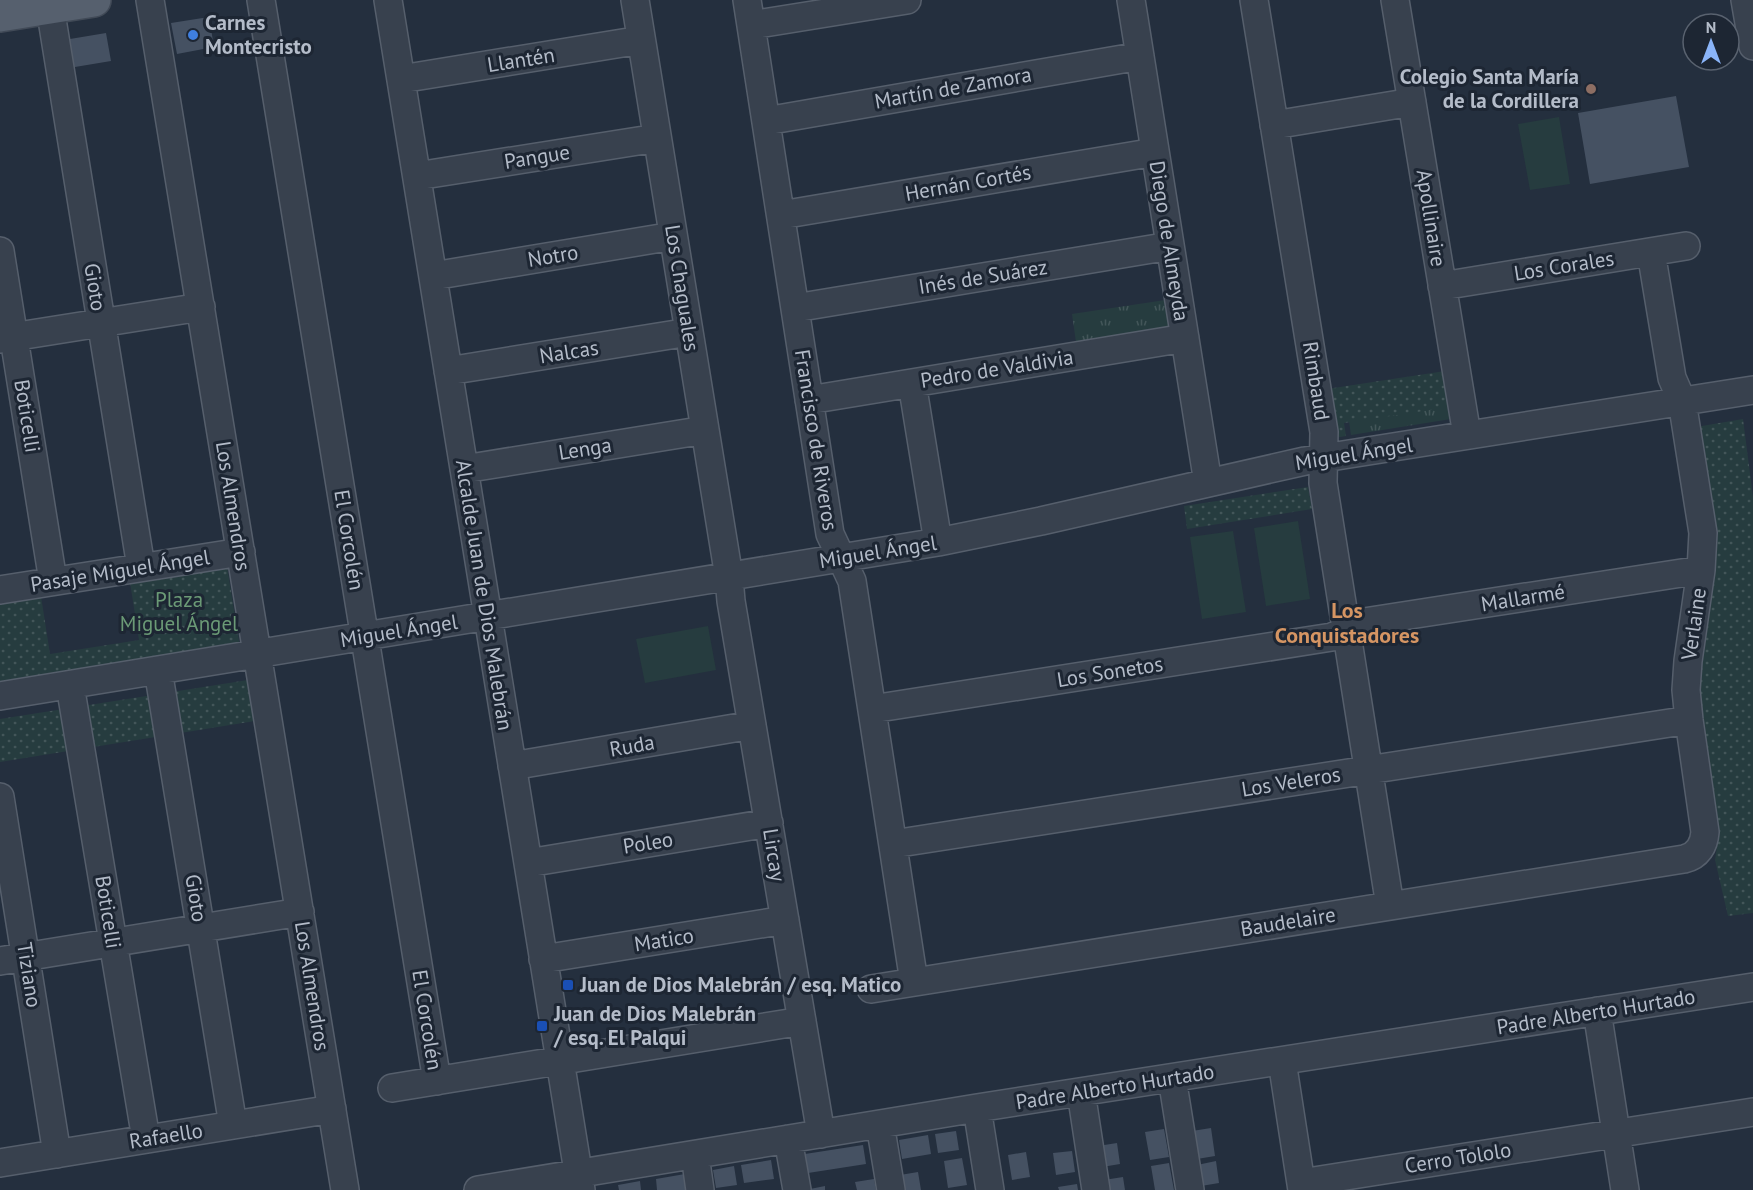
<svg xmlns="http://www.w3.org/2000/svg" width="1753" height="1190" font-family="'PT Sans',sans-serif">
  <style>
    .grass { fill: url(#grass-tufts) }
    .park { fill: url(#park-dots) }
    .garden { fill: #263c3f }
    .building { fill: #455162 }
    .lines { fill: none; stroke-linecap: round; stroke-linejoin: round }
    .minor-casing { stroke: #565f6c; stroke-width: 30 }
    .major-casing { stroke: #414a57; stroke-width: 36 }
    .minor { stroke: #38414e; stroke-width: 27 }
    .major { stroke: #56606e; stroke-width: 33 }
    .shop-dot { fill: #3f7fe0; stroke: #1d2633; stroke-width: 2 }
    .education-dot { fill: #8d6e63; stroke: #1d2633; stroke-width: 2 }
    .transit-dot { fill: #1a4fb4; stroke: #1d2633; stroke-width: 2 }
    .labels { text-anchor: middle; stroke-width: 6; stroke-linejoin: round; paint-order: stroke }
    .poi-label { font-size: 21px; font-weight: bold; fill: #b4bcc9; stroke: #1d2633; text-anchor: start }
    .street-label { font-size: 21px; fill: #b4bcc9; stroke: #1d2633 }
    .park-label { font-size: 21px; fill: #6b9a76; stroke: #1d2633 }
    .neighbourhood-label { font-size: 22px; font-weight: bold; fill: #d59563; stroke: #1d2633 }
  </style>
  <defs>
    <pattern id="grass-tufts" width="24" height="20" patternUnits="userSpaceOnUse" patternTransform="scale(1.5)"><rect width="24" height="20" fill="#263c3f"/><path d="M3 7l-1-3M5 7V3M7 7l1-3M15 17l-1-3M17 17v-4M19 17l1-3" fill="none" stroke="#435659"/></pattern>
    <pattern id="park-dots" width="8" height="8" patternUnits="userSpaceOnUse" patternTransform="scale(1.5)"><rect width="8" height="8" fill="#263c3f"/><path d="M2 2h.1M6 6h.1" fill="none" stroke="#435659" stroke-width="1.8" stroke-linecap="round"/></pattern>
  </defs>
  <rect width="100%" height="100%" fill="#242f3e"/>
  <path class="grass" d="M1172 299 1177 333 1077 349 1072 314Z
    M1446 385 1451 419 1351 435 1346 400Z"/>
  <path class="park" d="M1445 371 1450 407 1344 423 1346 436 1334 438 1327 389Z
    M1743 419 1753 497V913L1728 916 1715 860 1718 840 1698 716 1696 427Z
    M1308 487 1312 509 1187 529 1184 506Z
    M226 560 240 647 0 684V597L40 590 50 654 139 640 129 576Z
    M248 680 255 721 0 762V719Z"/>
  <path class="garden" d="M1559 117 1570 184 1530 190 1518 124Z
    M1298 521 1310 599 1266 606 1254 528Z
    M1233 531 1246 612 1202 619 1190 537Z
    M708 626 716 670 645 683 636 639Z"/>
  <path class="building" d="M209 17 214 47 177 54 171 23Z
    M106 33 111 61 69 68 64 40Z
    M1676 96 1689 167 1590 184 1578 113Z
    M1211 1128 1215 1156 1197 1159 1192 1131Z
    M1164 1129 1169 1157 1150 1160 1145 1132Z
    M956 1131 959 1150 938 1153 935 1134Z
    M928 1135 931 1154 902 1159 899 1140Z
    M1117 1143 1120 1164 1102 1167 1098 1146Z
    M863 1145 866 1164 808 1173 805 1154Z
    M1072 1151 1075 1172 1056 1175 1053 1153Z
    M1026 1152 1030 1177 1012 1180 1008 1155Z
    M962 1158 967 1185 948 1188 944 1161Z
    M771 1160 774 1179 744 1183 741 1165Z
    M1216 1161 1219 1183 1201 1186 1197 1165Z
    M1169 1163 1174 1190H1155L1151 1166Z
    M734 1166 737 1185 716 1188 713 1170Z
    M918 1172 921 1190H902L900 1175Z
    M685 1174 688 1190H657L656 1179Z
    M1123 1177 1125 1190H1106L1104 1180Z
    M874 1179 876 1190H857L855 1182Z
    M640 1181 641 1190H619L618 1185Z
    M1077 1184 1078 1190H1059L1058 1187Z
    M825 1186V1190H810V1189Z"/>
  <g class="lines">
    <defs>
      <path id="minor" d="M150 0 345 1190
        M261 0 437 1081
        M388 0 581 1190
        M635 0 729 577 731 601 821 1134
        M747 0 830 534 852 581 914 982
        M1131 0 1208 483
        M1254 0 1324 432 1323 483 1390 906
        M1395 0 1467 435
        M1745 0 1753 46
        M50 7 141 567
        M751 25 907 0
        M401 79 641 40
        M766 121 1140 56
        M1274 125 1412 102
        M417 176 657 138
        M781 215 1155 152
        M0 251 53 581
        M433 276 673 236
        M1442 286 1686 246
        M795 308 1170 246
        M0 339 201 307
        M448 371 689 332
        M912 383 938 542
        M809 400 1185 338
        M464 469 705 430
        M0 590 241 552
        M158 670 233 1125
        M70 685 146 1139
        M0 696 938 542 1041 521 1305 461 1753 390
        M872 709 1332 637 1364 622 1701 570
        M512 766 752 725
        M0 797 57 1154
        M893 844 1689 720
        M528 863 769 823
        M543 959 785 920
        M0 961 300 912
        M871 989 1684 859C1698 856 1704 845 1705 832L1689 720 1686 690 1688 661 1701 570 1703 533 1682 401 1672 378 1651 252
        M1597 1011 1625 1190
        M1282 1061 1302 1190
        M1172 1078 1190 1190
        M392 1088 802 1021
        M1081 1092 1096 1190
        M977 1108 990 1190
        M880 1124 891 1190
        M788 1139 797 1190
        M695 1155 700 1190
        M0 1163 332 1109
        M1301 1183 1753 1112
        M478 1190 977 1108 1753 987"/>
      <path id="major" d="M0 15 94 0"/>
    </defs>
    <use href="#minor" class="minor-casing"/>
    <use href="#major" class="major-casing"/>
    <use href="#minor" class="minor"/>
    <use href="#major" class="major"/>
  </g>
  <circle class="shop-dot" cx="193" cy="35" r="6"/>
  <circle class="education-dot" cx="1591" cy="89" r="6"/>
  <g class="transit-dot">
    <rect x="562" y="979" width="12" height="12" rx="3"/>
    <rect x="536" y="1020" width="12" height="12" rx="3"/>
  </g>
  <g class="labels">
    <g class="poi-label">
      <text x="205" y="30">Carnes<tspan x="205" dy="24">Montecristo</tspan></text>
      <text x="1579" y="84" text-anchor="end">Colegio Santa María<tspan x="1579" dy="24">de la Cordillera</tspan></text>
      <text x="580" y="992">Juan de Dios Malebrán / esq. Matico</text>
      <text x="554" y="1021">Juan de Dios Malebrán<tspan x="554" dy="24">/ esq. El Palqui</tspan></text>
    </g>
    <g class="street-label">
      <text transform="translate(521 60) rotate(-9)" y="7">Llantén</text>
      <text transform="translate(953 88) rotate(-10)" y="7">Martín de Zamora</text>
      <text transform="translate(537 157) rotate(-9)" y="7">Pangue</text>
      <text transform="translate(968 183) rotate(-10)" y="7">Hernán Cortés</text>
      <text transform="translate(1431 218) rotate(81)" y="7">Apollinaire</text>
      <text transform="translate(1169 241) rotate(81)" y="7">Diego de Almeyda</text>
      <text transform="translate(553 256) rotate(-9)" y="7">Notro</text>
      <text transform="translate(1564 266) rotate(-9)" y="7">Los Corales</text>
      <text transform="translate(983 277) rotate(-9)" y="7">Inés de Suárez</text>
      <text transform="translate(95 287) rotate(81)" y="7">Gioto</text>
      <text transform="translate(682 288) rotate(81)" y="7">Los Chaguales</text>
      <text transform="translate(569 352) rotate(-9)" y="7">Nalcas</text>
      <text transform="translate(997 369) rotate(-9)" y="7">Pedro de Valdivia</text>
      <text transform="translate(1316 381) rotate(81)" y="7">Rimbaud</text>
      <text transform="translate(27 416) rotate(81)" y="7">Boticelli</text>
      <text transform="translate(816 440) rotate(81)" y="7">Francisco de Riveros</text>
      <text transform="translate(585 449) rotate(-9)" y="7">Lenga</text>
      <text transform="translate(1354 454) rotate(-9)" y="7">Miguel Ángel</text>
      <text transform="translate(233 506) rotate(81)" y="7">Los Almendros</text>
      <text transform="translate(349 540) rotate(81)" y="7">El Corcolén</text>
      <text transform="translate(878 552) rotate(-9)" y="7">Miguel Ángel</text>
      <text transform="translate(120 571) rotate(-9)" y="7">Pasaje Miguel Ángel</text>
      <text transform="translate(484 595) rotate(81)" y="7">Alcalde Juan de Dios Malebrán</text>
      <text transform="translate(1523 598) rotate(-9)" y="7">Mallarmé</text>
      <text transform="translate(1694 624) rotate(-82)" y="7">Verlaine</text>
      <text transform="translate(399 631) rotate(-9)" y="7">Miguel Ángel</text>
      <text transform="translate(1110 672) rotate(-9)" y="7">Los Sonetos</text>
      <text transform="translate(632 746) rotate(-10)" y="7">Ruda</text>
      <text transform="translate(1291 782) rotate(-9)" y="7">Los Veleros</text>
      <text transform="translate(648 843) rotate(-9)" y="7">Poleo</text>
      <text transform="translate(774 855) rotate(81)" y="7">Lircay</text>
      <text transform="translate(196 898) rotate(81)" y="7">Gioto</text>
      <text transform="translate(108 912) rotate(81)" y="7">Boticelli</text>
      <text transform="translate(1288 922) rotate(-9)" y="7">Baudelaire</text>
      <text transform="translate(664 940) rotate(-9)" y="7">Matico</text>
      <text transform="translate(29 975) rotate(81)" y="7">Tiziano</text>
      <text transform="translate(312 986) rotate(81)" y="7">Los Almendros</text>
      <text transform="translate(1596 1012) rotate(-9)" y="7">Padre Alberto Hurtado</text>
      <text transform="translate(427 1020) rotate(81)" y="7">El Corcolén</text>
      <text transform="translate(1115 1087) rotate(-9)" y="7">Padre Alberto Hurtado</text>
      <text transform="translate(166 1136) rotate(-9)" y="7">Rafaello</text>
      <text transform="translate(1458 1158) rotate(-9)" y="7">Cerro Tololo</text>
    </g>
    <g class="park-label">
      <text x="179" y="607">Plaza<tspan x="179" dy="24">Miguel Ángel</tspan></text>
    </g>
    <g class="neighbourhood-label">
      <text x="1347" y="618">Los<tspan x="1347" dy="25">Conquistadores</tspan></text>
    </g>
  </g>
  <g transform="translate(1711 42)"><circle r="28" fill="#1d2633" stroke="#59626f" stroke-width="1.5"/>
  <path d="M0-4.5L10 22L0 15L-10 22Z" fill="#8ab4f8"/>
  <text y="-9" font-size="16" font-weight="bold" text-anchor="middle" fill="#b4bcc9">N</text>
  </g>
</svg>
